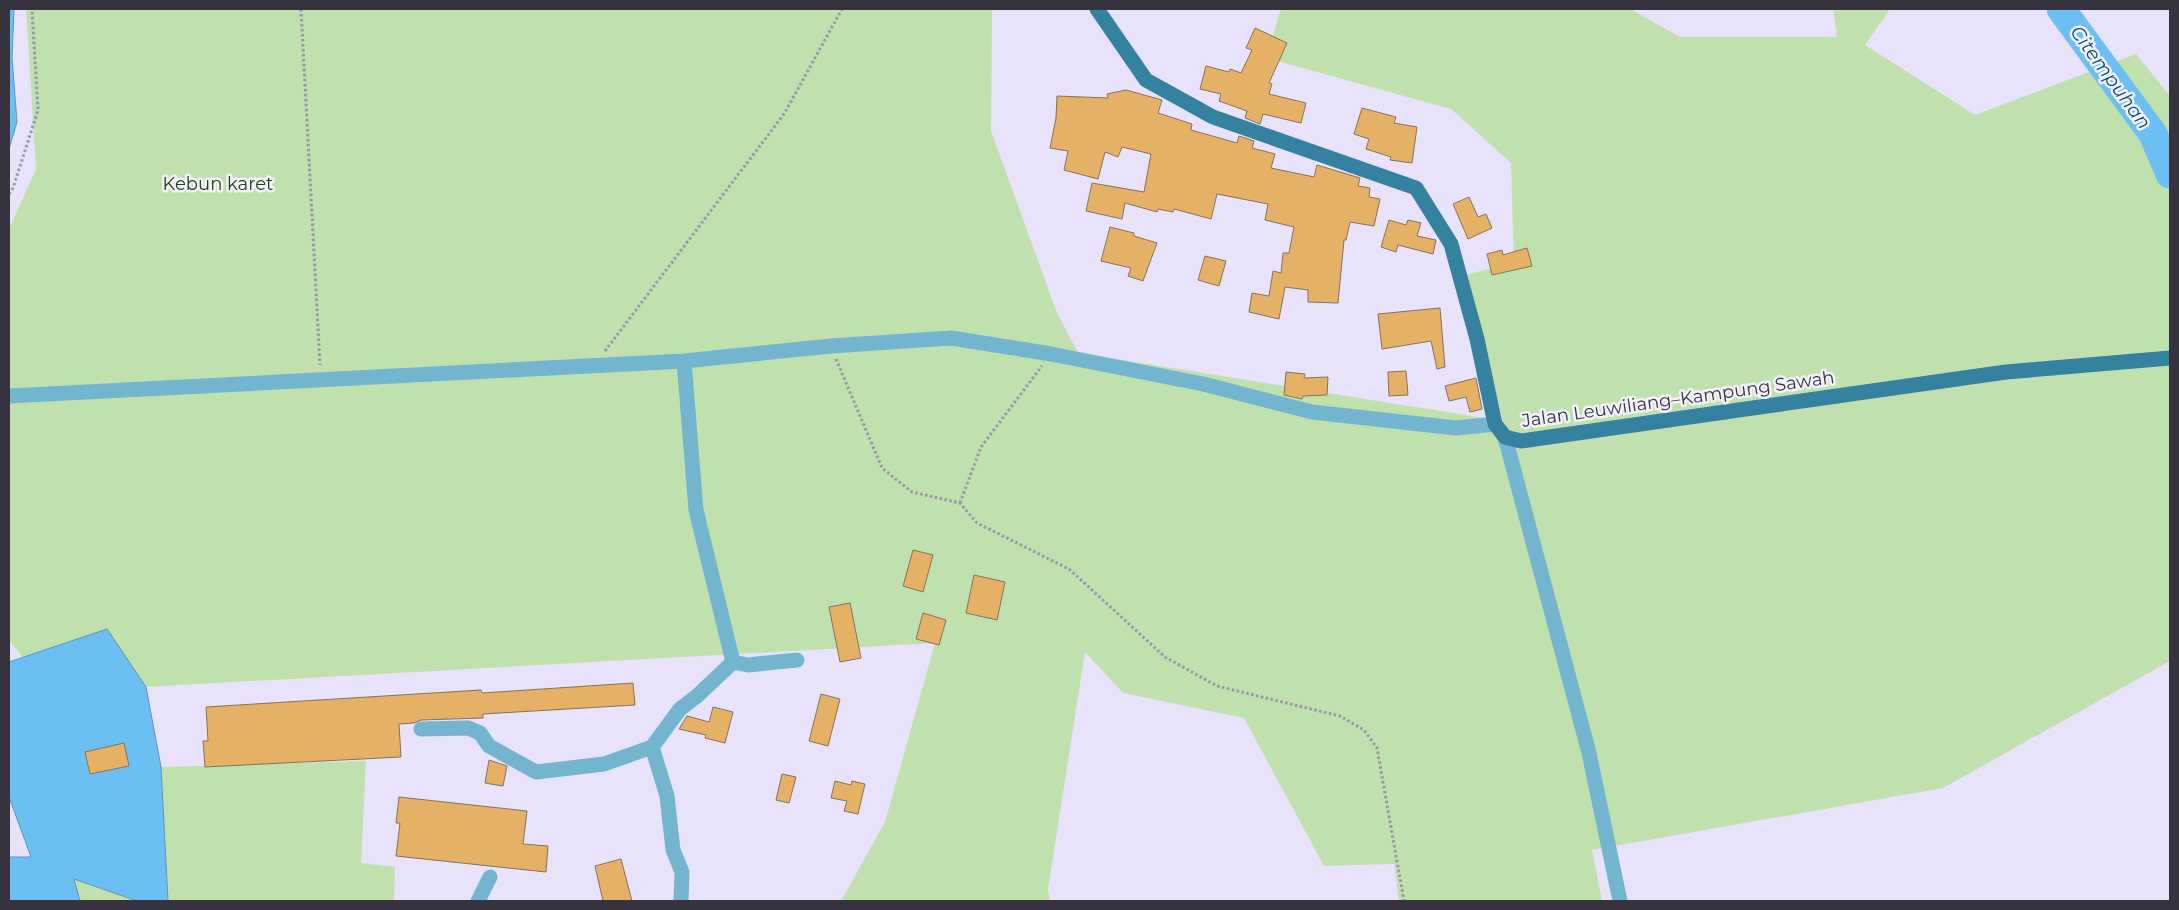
<svg xmlns="http://www.w3.org/2000/svg" width="2179" height="910" font-family="Montserrat,sans-serif">
  <style>
    .green { fill: #c0e1ae }
    .water { fill: #6bbff2; stroke: #5b95bc }
    .lines { fill: none; stroke-linecap: round; stroke-linejoin: round }
    .river { stroke: #6bbff2; stroke-width: 29 }
    .building { fill: #e5b167; stroke: #847259 }
    .path { stroke: #9994a8; stroke-width: 3; stroke-dasharray: 2.5 2.5; stroke-linecap: butt }
    .minor { stroke: #73b5cf; stroke-width: 15 }
    .major { stroke: #34829f; stroke-width: 15 }
    .labels { text-anchor: middle; stroke-width: 5; stroke-linejoin: round; paint-order: stroke }
    .park-label { font-size: 18px; fill: #24410e; stroke: #f4f1fe }
    .street-label { font-size: 18px; fill: #36333f; stroke: #f4f1fe }
    .water-label { font-size: 19px; font-style: italic; fill: #044b6d; stroke: #f4f1fe }
  </style>
  <rect width="100%" height="100%" fill="#e8e2fb"/>
  <path class="green" d="M26 9H992L991 131 1057 313 1078 353 1503 421 1464 275 1514 263 1511 163 1451 109 1266 58 1281 9H1630L1680 37H1837L1833 9H1890L1865 45 1975 115 2136 54 2170 96V661L1943 788 1592 850 1602 901H1399L1394 864 1324 866 1244 718 1123 693 1085 652 1048 889 1050 901H841L885 822 935 643 146 687 107 629 23 658 9 640V229L36 169Z
    M366 761 361 863 395 867 394 901H168L161 767Z
    M73 878 137 901H80Z"/>
  <path class="water" d="M9 9H14L12 58 17 122 9 149Z
    M107 629 146 687 161 767 168 901H137L74 879 80 901H9V857H31L9 797V662Z"/>
  <g class="lines">
    <path class="river" d="M2061 9 2153 134 2170 174"/>
  </g>
  <path class="building" d="M1255 28 1287 43 1269 83 1272 84 1269 94 1306 103 1301 123 1263 114 1260 124 1245 118 1247 111 1219 101 1221 94 1200 89 1206 66 1229 72 1230 69 1241 73 1252 50 1246 48Z
    M1126 90 1162 100 1158 113 1192 124 1191 130 1237 143 1239 136 1254 141 1252 148 1275 154 1271 168 1314 177 1317 165 1360 178 1358 186 1370 188 1369 197 1380 199 1374 226 1350 222 1346 240H1344L1338 303 1308 302V290L1285 287 1279 319 1249 312 1252 293 1269 296 1273 271 1281 273 1283 253H1289L1294 227 1265 220 1268 204 1217 194 1211 219 1174 209 1173 212 1158 209 1157 212 1125 203 1122 219 1086 211 1092 183 1144 192 1151 154 1122 147 1118 157 1105 152 1098 179 1064 170 1068 151 1050 148 1056 118 1057 96 1108 98 1107 94Z
    M1362 108 1396 117 1394 123 1417 127 1412 163 1390 160 1391 157 1366 149 1369 139 1354 134Z
    M1469 197 1478 217 1486 214 1492 228 1468 239 1453 204Z
    M1389 220 1406 225 1408 220 1421 223 1417 236 1436 240 1433 254 1398 245 1396 252 1381 247Z
    M1110 227 1134 233V236L1157 243 1143 281 1128 276 1131 268 1101 261Z
    M1527 248 1532 266 1492 275 1487 254 1502 250 1503 255Z
    M1205 256 1226 261 1219 286 1198 280Z
    M1440 308 1445 367 1437 369 1431 341 1382 349 1378 314Z
    M1406 371 1408 395 1389 396 1388 372Z
    M1286 372 1305 374 1304 378 1328 377 1327 395 1303 396 1302 399 1284 395Z
    M1476 378 1482 409 1470 412 1466 397 1449 401 1445 386Z
    M913 550 933 555 923 592 903 586Z
    M974 575 1005 582 997 620 966 613Z
    M850 603 861 658 840 662 829 607Z
    M923 613 946 620 939 645 916 639Z
    M633 683 635 705 483 714V718L421 720 414 723 399 724 401 757 205 767 203 741H208L206 707 481 690 482 693Z
    M821 694 840 699 828 746 809 741Z
    M713 707 733 712 725 743 705 738 706 735 679 729 687 716 709 722Z
    M124 743 129 766 90 774 85 752Z
    M489 760 507 766 503 786 485 783Z
    M782 774 796 777 789 803 776 800Z
    M835 781 851 785 852 781 865 784 858 814 844 811 847 801 831 798Z
    M399 797 527 811 523 844 548 846 546 872 396 856 400 823H396Z
    M621 859 632 901H603L595 866Z"/>
  <g class="lines">
    <path class="path" d="M301 9 320 365
      M9 194 13 188 38 110 32 9
      M605 351 784 114 842 9
      M836 359 882 468 912 492 960 503 977 523 1069 569 1165 657 1217 686 1340 716 1364 730 1377 748 1404 901
      M960 503 981 447 1042 366"/>
    <path class="minor" d="M684 361 696 510 733 662
      M9 396 684 361 831 346 951 338 1051 354 1203 384 1312 412 1456 428 1495 424
      M1505 437 1589 753 1620 901
      M421 729 468 728 480 733 489 746 536 772 604 764 652 747 680 709 697 696 733 662 748 665 797 660
      M652 747 667 796 673 850 682 872 681 901
      M478 901 490 877"/>
    <path class="major" d="M1097 9 1146 80 1213 117 1416 188 1451 244 1477 339 1495 424 1505 437 1521 441 2006 372 2170 358"/>
  </g>
  <g class="labels">
    <g class="park-label">
      <text x="218" y="190">Kebun karet</text>
    </g>
    <g class="street-label">
      <text transform="translate(1678 399) rotate(-8)" y="6">Jalan Leuwiliang–Kampung Sawah</text>
    </g>
    <g class="water-label">
      <text transform="translate(2111 77) rotate(54)" y="7">Citempuhan</text>
    </g>
  </g>
  <rect width="2179" height="910" fill="none" stroke="#36333f" stroke-width="20"/>
</svg>
